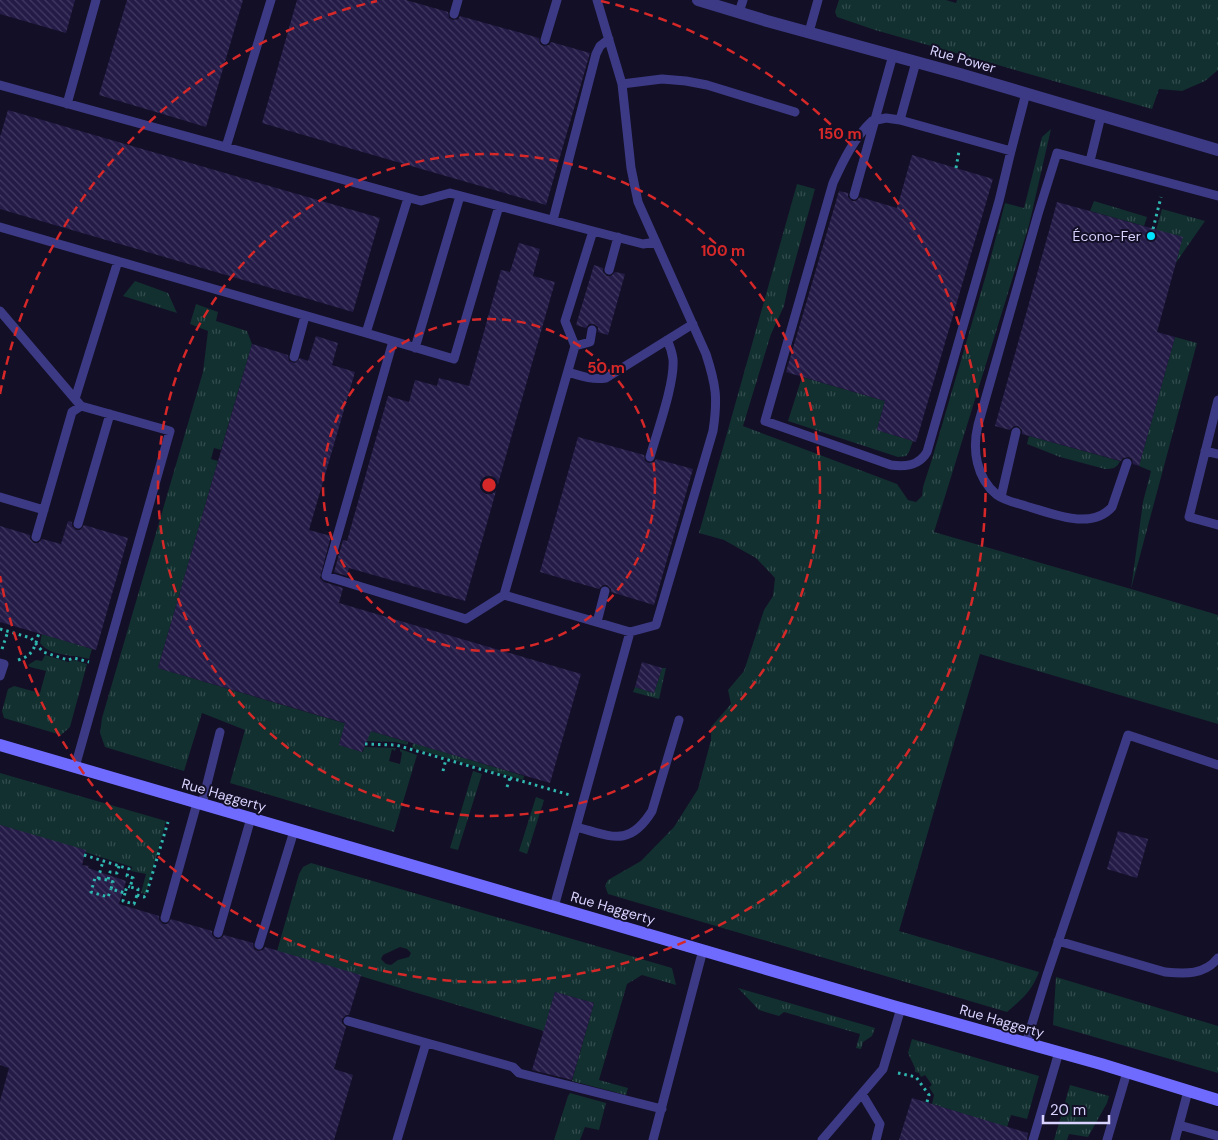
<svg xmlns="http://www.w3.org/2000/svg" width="1218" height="1140" font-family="'DM Sans',sans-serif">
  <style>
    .grass { fill: url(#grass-tufts); fill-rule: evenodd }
    .building { fill: url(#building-back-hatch) }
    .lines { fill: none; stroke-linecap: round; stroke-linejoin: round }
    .path { stroke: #2fb8b0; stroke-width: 3; stroke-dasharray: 2.5 4; stroke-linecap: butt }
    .lane { stroke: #3d3a85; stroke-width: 9 }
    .street { stroke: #3d3a85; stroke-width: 12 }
    .secondary { stroke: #6f6bff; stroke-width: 12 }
    .ring { fill: none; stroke: #d62828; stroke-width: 2.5; stroke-dasharray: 9 6 }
    .poi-dot { fill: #00e5ff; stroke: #130f26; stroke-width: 2 }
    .labels { text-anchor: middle; stroke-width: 4; stroke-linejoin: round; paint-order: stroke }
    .street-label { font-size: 14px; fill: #d9d4ff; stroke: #130f26 }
    .poi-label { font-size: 14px; fill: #d9d4ff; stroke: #130f26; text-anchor: end }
    .centre { fill: #d62828; stroke: #130f26; stroke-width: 2.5 }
    .ring-label { font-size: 15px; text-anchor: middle; font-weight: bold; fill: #d62828; stroke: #130f26; stroke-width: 4; stroke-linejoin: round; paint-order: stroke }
  </style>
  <defs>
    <pattern id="grass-tufts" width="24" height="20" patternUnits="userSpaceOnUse" patternTransform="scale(1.25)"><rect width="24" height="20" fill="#12302f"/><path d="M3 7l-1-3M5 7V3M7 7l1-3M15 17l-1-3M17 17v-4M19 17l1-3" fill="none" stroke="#344d4e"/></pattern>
    <pattern id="building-back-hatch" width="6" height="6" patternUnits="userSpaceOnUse" patternTransform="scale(1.25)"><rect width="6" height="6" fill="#241b47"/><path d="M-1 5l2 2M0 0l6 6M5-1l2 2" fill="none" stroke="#433b63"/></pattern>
  </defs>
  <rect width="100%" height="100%" fill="#130f26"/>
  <path class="grass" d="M839 0H946L956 3 957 0H1218V70L1205 81 1182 91 1159 89 1152 109 875 30 837 17 835 12Z
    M1051 129 1029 225 934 532 1131 589 1143 502 1151 471 1139 466 1175 337 1197 343 1131 589 1218 615V724L980 654 899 931 1039 972C1032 991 1022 999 1007 1012L608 894 605 886 608 880 641 861 674 827 698 789 711 740V727L731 704 728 690 744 671 764 610 773 596 775 578 756 558 724 540 699 533 797 184 815 189 788 287 784 306 771 334 743 426 897 484 908 500 916 502 922 496 923 487 932 459 986 275 1005 203 1024 208 1042 137Z
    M1094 201 1147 217 1144 226 1090 211Z
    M1162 209 1205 221 1175 264 1156 230Z
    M135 281 168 293 177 313 123 296Z
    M196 304 218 312 216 321 247 331 252 344 221 450 214 448 211 459 218 461 158 668 408 742 407 745 395 742 366 741 344 728 339 745 363 752 364 747 396 748 395 751 392 749 389 761 400 764 402 753 400 751V749L417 755 394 832 230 783 245 730 202 713 184 771 105 747 100 733 102 718 203 372 208 331 190 324Z
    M802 377 885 401 877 430 913 441 909 452 906 456 898 457 788 421Z
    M1029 436 1120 461C1117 468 1113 469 1105 469L1060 457 1027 444Z
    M42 634 92 649 89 659C73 654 51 657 40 643Z
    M45 655 68 662 74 660 87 664 70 727 61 735 4 718 2 711 8 689 14 686 40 693 46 671 30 667 28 665 36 660 42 661Z
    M662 668H666L659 699 633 692 635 687 654 693Z
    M413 743 524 776 523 780 412 748Z
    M473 771 482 774 458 850 450 848Z
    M0 773 166 821 146 894 141 893 146 874 131 871 132 867 0 825Z
    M536 797 544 800 527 854 519 851Z
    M311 863 672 968 676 985 642 975 627 984 599 1080 628 1088 626 1095 572 1081 594 1003 555 992 544 1031 277 951 299 874 303 867ZM400 947 407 949 411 953 409 957 398 960 391 965 386 964 381 959 383 955Z
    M1056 977 1218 1026V1073L1053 1025Z
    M738 988 875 1028 872 1036 863 1042 861 1049 856 1048 860 1034 784 1012 779 1016 759 1010Z
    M912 1039 1039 1076 1027 1119 1011 1115 1007 1127 932 1104 934 1095 929 1087 932 1085 925 1075 921 1077 919 1073 915 1072V1068L908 1053Z
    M1070 1085 1109 1096 1107 1103 1088 1137 1069 1134 1067 1140H1054Z
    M570 1093 606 1103 599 1130 585 1127 580 1140H554L568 1096Z"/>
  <path class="building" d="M0 0H75L66 33 0 14Z
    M127 0H243L206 127 99 95Z
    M297 0H406L448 12 449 18 453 20 458 19 460 16 539 38 540 44 544 46 549 45 551 42 590 53 546 205 262 123Z
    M8 110 380 218 353 312 0 209V137Z
    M912 155 993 179 916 442 877 430 885 401 786 372 839 191 848 193V197L852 201H856L860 197 897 208Z
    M1057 202 1183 237 1157 332 1175 337 1139 466 1133 464 1132 459 1129 457 1123 458 1121 461 1022 434V430L1018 426H1014L1010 430 995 426Z
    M519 243 540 249 533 276 555 282 465 601 349 568 347 576 334 572 343 540 347 541 388 396 409 402 415 380 437 386 439 378 469 386 501 270 510 272Z
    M594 265 603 268V272L607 276H611L615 272 625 274 608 335 598 332V327L594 324H589L586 328 576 325Z
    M316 336 338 343 332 365 355 372 309 530 331 536 320 578 324 582 343 588 339 603 581 674 550 783 371 731 362 752 339 745 345 723 158 668 252 344 288 355 289 361 295 363 300 358 308 361Z
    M578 437 644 455 645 461 649 463 654 462 656 459 693 469 654 605 611 592V589L607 585H603L599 589 540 572Z
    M68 521 72 522V526L76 530H80L84 525 128 538 96 650 0 622V526L30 535V539L34 543H38L42 539 61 544Z
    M642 662 662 668 654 693 635 687Z
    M0 825 86 850 82 865 89 866 88 868 126 881 119 904 159 916V920L163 924H167L171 919 212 931V935L216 939H220L224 935 253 943 254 949 258 951 263 950 265 947 361 975 349 1015H346L342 1019V1023L346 1027 334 1069 353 1075 334 1140H0V1101L9 1068 0 1065Z
    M1118 831 1148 839 1137 878 1107 869Z
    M555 992 594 1003 572 1080 532 1070Z
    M912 1098 1028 1133 1027 1140H899Z"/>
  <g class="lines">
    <path class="path" d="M956 168 959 151
      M1153 229 1161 197
      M0 629 31 638 43 652 68 660 74 658 89 662
      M2 649 8 631
      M18 660C34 655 34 648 39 633
      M365 744 396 745 570 795
      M443 771 446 759
      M507 787 510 778
      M84 855 129 869 127 876 133 878 130 887 138 889 137 895 144 897 146 895 168 822
      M119 866 117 873 110 872 108 880 113 882 111 889 125 893 127 886 130 887
      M98 879 103 861
      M107 880 95 878 91 892 108 897 111 889
      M125 893 123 901 134 904 137 895
      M898 1073 916 1077 929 1095 927 1102"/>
    <path class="lane" d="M597 0 622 84 631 168 638 202 706 354C716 385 718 398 713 431L656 625 630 632
      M739 12 743 0
      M454 14 458 0
      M809 32 818 0
      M545 40 557 0
      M916 62 900 120 1011 151 1026 93
      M622 84 662 79 686 81 707 85 795 112
      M0 85 421 201 450 193 593 231
      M67 104 96 0
      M900 120 886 118 872 121C854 138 843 161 833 183L765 421 891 465C905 467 919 466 927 452L999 201 1011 151
      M226 147 271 0
      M1090 161 1101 116
      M854 195 893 55
      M408 198 366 333 393 341 326 576 466 619 504 595
      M553 220 596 54 600 46 609 39
      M0 227 366 333
      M609 270 618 237
      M0 311 81 406 170 431 75 767
      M393 341 454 359 499 206
      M575 346 590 342 592 330
      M415 348 460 196
      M294 357 305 316
      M568 372C581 376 592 380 606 378L693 324
      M75 399 118 261
      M1218 400 1189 517 1218 525
      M1205 451 1218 454
      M650 457C657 432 675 383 673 359 672 352 670 346 667 340
      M1127 463 1112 507C1091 531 1051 513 1026 506 1017 503 1005 501 997 495 976 478 972 449 978 425L1038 214 1057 153 1218 196
      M0 497 44 510
      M1001 497 1016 432
      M78 524 110 414
      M36 537 72 412 81 406
      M597 622 605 591
      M0 663 4 664 0 676
      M202 804 220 732
      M576 827C611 836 629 848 652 811L679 720
      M554 907 630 632 504 595 575 346 565 321 593 231 643 244 656 242
      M165 918 197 803
      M218 933 251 818
      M1058 941 1165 972C1185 974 1205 975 1218 958
      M259 945 294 831
      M348 1021 513 1067 519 1073 662 1109
      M1026 1043 1047 975 1128 735 1218 765
      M862 1094 880 1124 876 1140
      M1179 1125 1218 1136
      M397 1140 426 1043
      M653 1140 703 950
      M822 1140 883 1069 901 1008
      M1033 1140 1059 1052
      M1107 1140 1127 1072
      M1175 1140 1188 1091"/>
    <path class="street" d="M698 0 767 21 960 74 1218 150"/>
    <path class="secondary" d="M0 745 893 1006 1101 1064 1218 1100"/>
  </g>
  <g class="ring">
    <circle cx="489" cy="485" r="166"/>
    <circle cx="489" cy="485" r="331"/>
    <path d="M0 394A497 497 0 0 1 377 1M601 1A497 497 0 1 1 0 576"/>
  </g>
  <circle class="poi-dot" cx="1151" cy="236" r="5"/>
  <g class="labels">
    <g class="street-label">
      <text transform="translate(963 59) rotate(16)" y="5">Rue Power</text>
      <text transform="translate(224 795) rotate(16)" y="5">Rue Haggerty</text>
      <text transform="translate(613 908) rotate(16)" y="5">Rue Haggerty</text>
      <text transform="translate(1002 1021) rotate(16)" y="5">Rue Haggerty</text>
    </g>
    <g class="poi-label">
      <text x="1141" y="241">Écono-Fer</text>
    </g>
  </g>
  <circle cx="489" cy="485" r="8" class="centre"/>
  <g class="ring-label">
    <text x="840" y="139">150 m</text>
    <text x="723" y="256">100 m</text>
    <text x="606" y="373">50 m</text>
  </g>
  <path d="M1043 1115v8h66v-8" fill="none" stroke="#d9d4ff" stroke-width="2.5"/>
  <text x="1050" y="1115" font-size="15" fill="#d9d4ff" stroke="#130f26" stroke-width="4" paint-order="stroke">20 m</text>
</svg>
